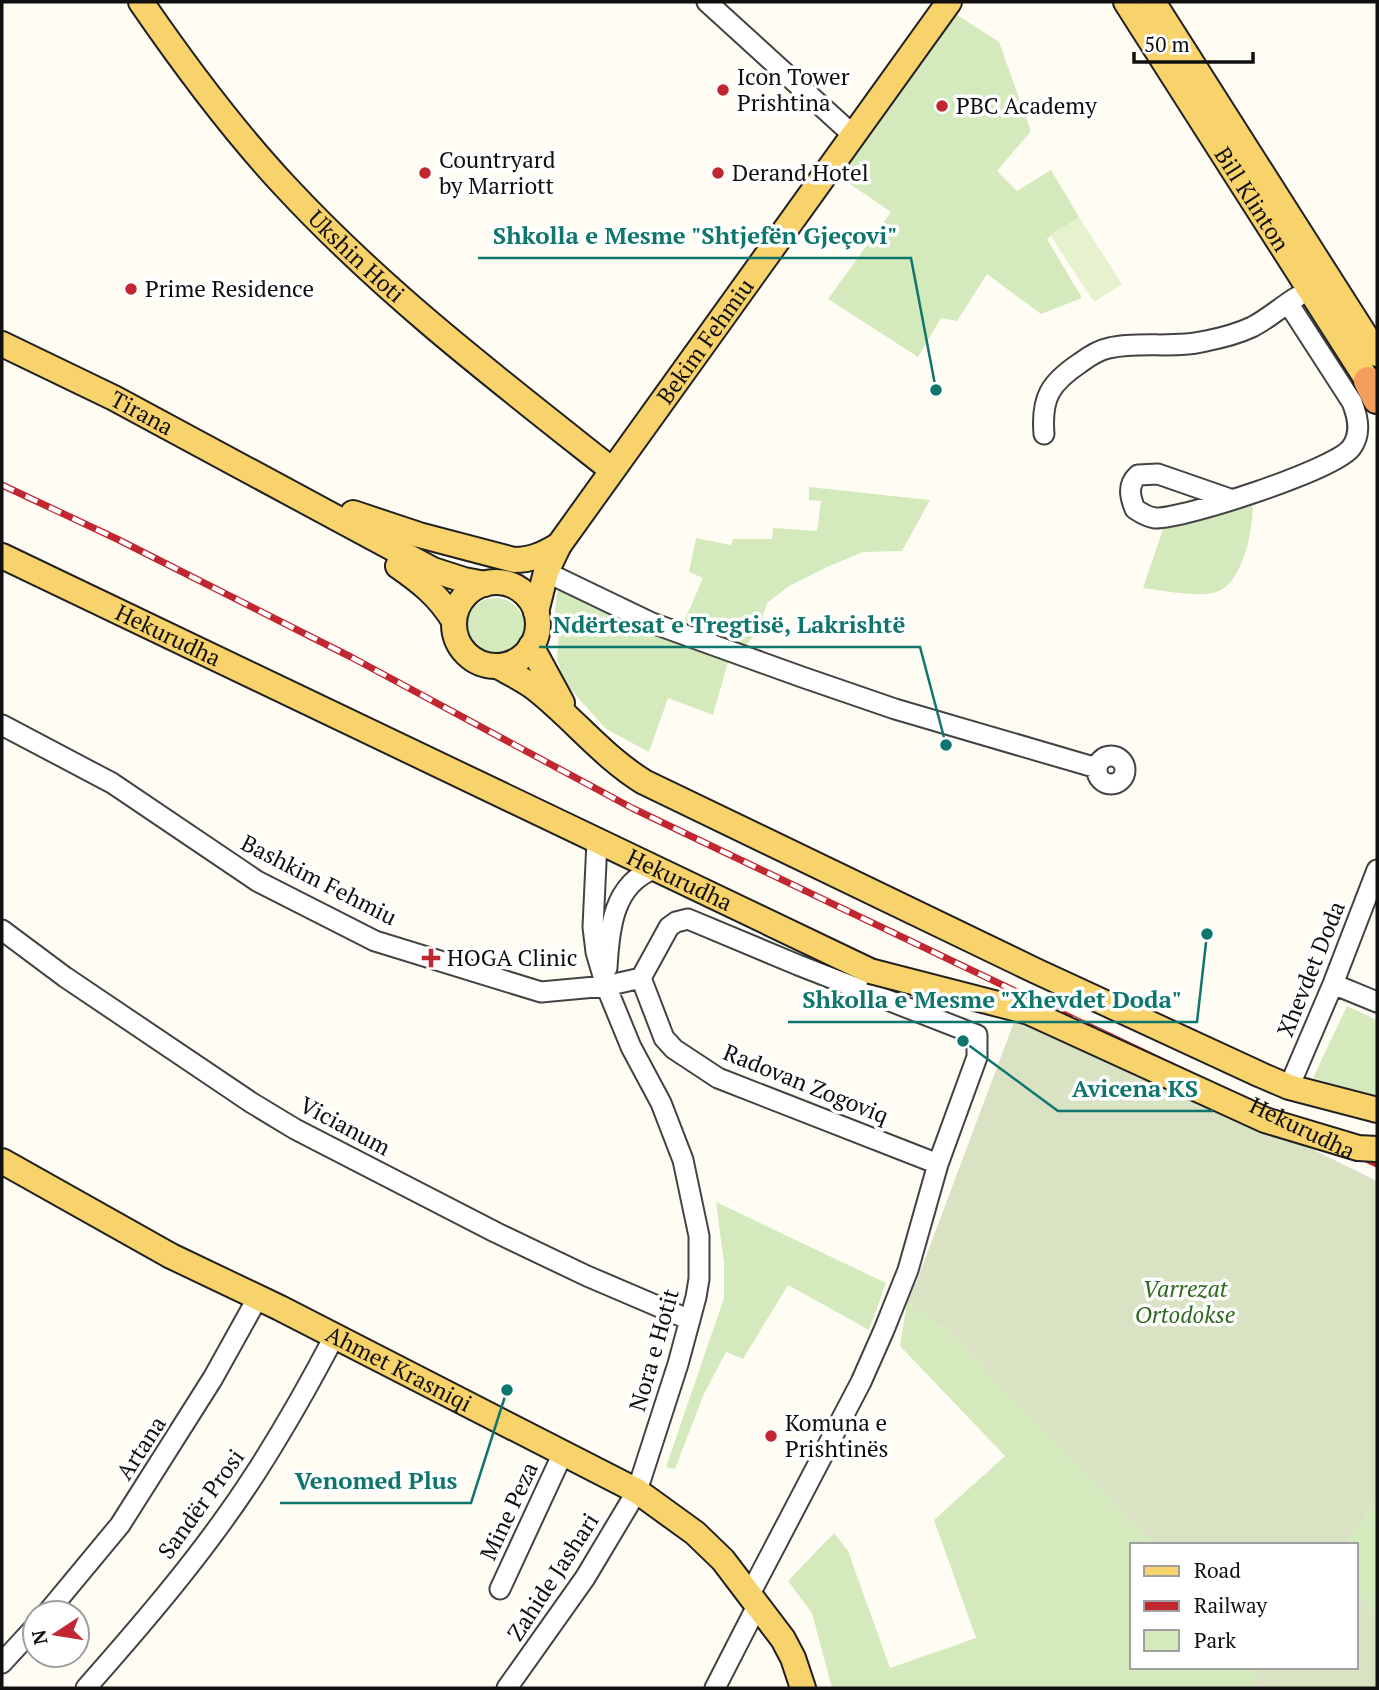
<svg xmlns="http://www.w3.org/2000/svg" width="1379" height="1690" font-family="'PT Serif',serif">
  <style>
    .green { fill: #d5eabc }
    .cemetery { fill: #d9e2c3 }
    .pitch { fill: #e6f1ce }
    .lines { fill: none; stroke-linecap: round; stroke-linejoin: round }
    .minor-casing { stroke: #434343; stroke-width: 23 }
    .major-casing { stroke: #212121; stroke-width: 28 }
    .highway-casing { stroke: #212121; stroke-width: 32 }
    .minor { stroke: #fff; stroke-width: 19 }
    .major { stroke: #f8d26a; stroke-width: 24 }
    .highway { stroke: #f49e5c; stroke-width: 28 }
    .rail-casing { stroke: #c12631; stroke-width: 7 }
    .rail { stroke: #fff; stroke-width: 4.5; stroke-dasharray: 13; stroke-linecap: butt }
    .major-bridge-casing { stroke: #212121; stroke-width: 28; stroke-linecap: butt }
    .major-bridge { stroke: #f8d26a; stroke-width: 24 }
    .poi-dot { fill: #c12631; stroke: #fff; stroke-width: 2.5 }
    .labels { text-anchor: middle; stroke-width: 7; stroke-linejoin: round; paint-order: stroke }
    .poi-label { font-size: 23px; fill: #101010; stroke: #fff; text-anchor: start }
    .street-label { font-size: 23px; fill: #101010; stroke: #fff }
    .park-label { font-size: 23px; font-style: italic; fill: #30691f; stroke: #fff }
    .leader { fill: none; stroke: #0f766e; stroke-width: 2.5 }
    .callout-dot { fill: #0f766e; stroke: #fff; stroke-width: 2.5 }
    .callout-label { font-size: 24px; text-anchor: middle; font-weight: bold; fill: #0f766e; stroke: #fff; stroke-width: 7; stroke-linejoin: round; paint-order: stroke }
  </style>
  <rect width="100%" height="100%" fill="#fffcf3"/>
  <path class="green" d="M951 11 999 42 1031 131 997 171 1017 191 1051 170 1079 217 1047 239 1082 298 1041 314 987 274 957 321 941 318 918 357 828 299 891 212 837 175Z
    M809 487 930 500 902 551 863 552 827 567 789 586 767 603 758 631 744 648 684 622 703 578 689 572 696 538 731 545 733 539H772L773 528 817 531 821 501 809 500Z
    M1253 504C1253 528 1244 580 1219 591 1202 599 1162 590 1143 588L1164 526Z
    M558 585 729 659 713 715 668 698 649 752 606 729 565 683 557 660 559 632 555 611Z
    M465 628a30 30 0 1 1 60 0a30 30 0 1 1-60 0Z
    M1347 1006 1377 1020V1099L1313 1078Z
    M716 1202 886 1283 869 1330 788 1285 743 1359 726 1352 703 1396 675 1469 666 1467 724 1298V1263Z
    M907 1302 948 1331 1153 1545H1132V1667H1251L1257 1688H832L812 1613 788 1581 834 1533 848 1551 890 1668 976 1638 934 1520 1005 1456 900 1346Z
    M1377 1501V1613L1356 1591V1545H1345Z"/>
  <path class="cemetery" d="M1020 1006 1377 1181V1501L1345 1545H1153L948 1331 907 1302 916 1283Z
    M1356 1591 1377 1613V1688H1257L1251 1667H1356Z"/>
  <path class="pitch" d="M1079 217 1122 284 1094 302 1050 235Z"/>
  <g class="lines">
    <defs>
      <path id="minor" d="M707 2 853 135
        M1044 434C1041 398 1050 383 1080 363 1088 357 1099 350 1109 348 1140 341 1174 349 1206 341 1221 338 1237 334 1252 327 1268 319 1282 306 1297 297
        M1230 499 1158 474 1138 475C1127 485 1130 497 1135 509 1141 513 1147 517 1155 518 1183 519 1334 470 1351 448 1362 434 1358 417 1352 402L1288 303
        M546 572 652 623 802 677 895 709 1097 768
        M2 725 112 783 257 881 375 941 541 992 606 986 641 978
        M1097 770a14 14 0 1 1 28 0a14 14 0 1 1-28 0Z
        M2 930 65 977 252 1103 295 1129 495 1232 587 1276 690 1320
        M607 968C609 930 613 884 654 869
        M1333 984 1377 1002
        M1289 1087 1333 984 1377 870
        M500 1589 563 1453
        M750 1594 861 1382 884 1330 908 1270 938 1164 977 1057V1035L798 965 688 919 676 922 669 927 641 978 664 1038 674 1049 718 1078 938 1164
        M47 1613 120 1525 213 1378 258 1297
        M2 1663 35 1627
        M86 1688C146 1620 206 1550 255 1474 284 1429 310 1383 335 1335
        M507 1688 585 1578 637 1491 678 1364 696 1297 699 1279V1236L683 1160 661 1103 631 1047 606 986 596 952 593 927 597 841
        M715 1688 758 1604"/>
      <g id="major">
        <path id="s1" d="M141 2C185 66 231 128 284 185 383 292 498 380 612 470"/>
        <path id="s2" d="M1126 2 1368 381"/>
        <path d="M1153 2 1377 354"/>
        <path id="s3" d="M2 344 114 398 433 570 464 580 485 584"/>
        <path d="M353 513 419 535 514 560C532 560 544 554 559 545"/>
        <path id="s4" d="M2 556 870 971"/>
        <path d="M398 566C421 582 439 596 454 621"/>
        <circle cx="496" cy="624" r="42"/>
        <path id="s5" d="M536 612 546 572 559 545 949 2"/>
        <path d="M531 646 562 703"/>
        <path d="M498 666C511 674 525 680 536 689 574 719 602 756 644 782L1036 971 1261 1075 1289 1087 1377 1110"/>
        <path id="s6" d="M2 1161 171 1256 280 1308 637 1491 695 1533 723 1560 783 1639 793 1658 803 1688"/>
      </g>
      <path id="highway" d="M1368 381 1377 399"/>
    </defs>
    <use href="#minor" class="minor-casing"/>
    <use href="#major" class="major-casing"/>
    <use href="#highway" class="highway-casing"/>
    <use href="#minor" class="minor"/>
    <use href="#major" class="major"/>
    <use href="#highway" class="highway"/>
    <defs>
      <g id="rail">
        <path id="s7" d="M2 485 117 539 351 657 632 808 1377 1164"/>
      </g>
    </defs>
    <use href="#rail" class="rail-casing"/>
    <use href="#rail" class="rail"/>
    <defs>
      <path id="major-bridge" d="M870 971 1029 1012 1265 1120 1358 1148 1377 1149"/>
    </defs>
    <use href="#major-bridge" class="major-bridge-casing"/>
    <use href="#major-bridge" class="major-bridge"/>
  </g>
  <g class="poi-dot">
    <circle cx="723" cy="90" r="7"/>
    <circle cx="942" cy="106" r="7"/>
    <circle cx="425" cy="173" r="7"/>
    <circle cx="718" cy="173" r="7"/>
    <circle cx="131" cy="289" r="7"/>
    <path d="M427.5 947.5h7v7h7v7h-7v7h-7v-7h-7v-7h7z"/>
    <circle cx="771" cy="1436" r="7"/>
  </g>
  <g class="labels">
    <g class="poi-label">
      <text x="737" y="85">Icon Tower<tspan x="737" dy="26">Prishtina</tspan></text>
      <text x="956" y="114">PBC Academy</text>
      <text x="439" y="168">Countryard<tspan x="439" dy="26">by Marriott</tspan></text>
      <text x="732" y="181">Derand Hotel</text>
      <text x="145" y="297">Prime Residence</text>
      <text x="447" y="966">HOGA Clinic</text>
      <text x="785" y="1431">Komuna e<tspan x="785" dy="26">Prishtinës</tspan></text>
    </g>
    <g class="street-label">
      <text dy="8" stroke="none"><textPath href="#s2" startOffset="234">Bill Klinton</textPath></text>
      <text dy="8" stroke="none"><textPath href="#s1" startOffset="334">Ukshin Hoti</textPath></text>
      <text dy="8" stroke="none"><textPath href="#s5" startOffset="322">Bekim Fehmiu</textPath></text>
      <text dy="8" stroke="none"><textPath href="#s3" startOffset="156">Tirana</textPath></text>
      <text dy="8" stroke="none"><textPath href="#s4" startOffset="184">Hekurudha</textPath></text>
      <text transform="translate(319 880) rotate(27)" y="8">Bashkim Fehmiu</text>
      <text dy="8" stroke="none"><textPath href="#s4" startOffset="751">Hekurudha</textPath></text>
      <text transform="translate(1311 969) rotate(-68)" y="8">Xhevdet Doda</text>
      <text transform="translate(806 1084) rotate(22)" y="8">Radovan Zogoviq</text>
      <text transform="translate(345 1126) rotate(28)" y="8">Vicianum</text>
      <text dy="8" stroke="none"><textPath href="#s7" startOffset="1451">Hekurudha</textPath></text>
      <text transform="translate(654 1350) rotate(-74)" y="8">Nora e Hotit</text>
      <text dy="8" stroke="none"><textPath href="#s6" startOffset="448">Ahmet Krasniqi</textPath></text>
      <text transform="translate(141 1448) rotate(-57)" y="8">Artana</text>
      <text transform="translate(201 1504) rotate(-54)" y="8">Sandër Prosi</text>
      <text transform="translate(509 1511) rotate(-65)" y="8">Mine Peza</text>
      <text transform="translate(553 1577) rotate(-57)" y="8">Zahide Jashari</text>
    </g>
    <g class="park-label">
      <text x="1185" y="1297">Varrezat<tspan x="1185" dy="26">Ortodokse</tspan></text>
    </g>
  </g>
  <path class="leader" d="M936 390L911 258H478M946 745L920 647H539M1207 934L1197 1022H788M963 1041L1058 1111H1213M507 1390L471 1503H280"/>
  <g class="callout-dot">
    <circle cx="936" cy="390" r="7"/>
    <circle cx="946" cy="745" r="7"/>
    <circle cx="1207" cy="934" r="7"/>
    <circle cx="963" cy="1041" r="7"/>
    <circle cx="507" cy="1390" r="7"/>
  </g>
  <g class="callout-label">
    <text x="695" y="244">Shkolla e Mesme "Shtjefën Gjeçovi"</text>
    <text x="729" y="633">Ndërtesat e Tregtisë, Lakrishtë</text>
    <text x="992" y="1008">Shkolla e Mesme "Xhevdet Doda"</text>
    <text x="1135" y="1097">Avicena KS</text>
    <text x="376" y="1489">Venomed Plus</text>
  </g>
  <rect width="1379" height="1690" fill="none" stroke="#101010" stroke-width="7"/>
  <rect x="1130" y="1543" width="228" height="126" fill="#ffffff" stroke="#9f9f9f" stroke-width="2"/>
  <rect x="1144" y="1566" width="35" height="10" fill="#f8d26a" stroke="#9f9f9f" stroke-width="2"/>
  <text x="1194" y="1578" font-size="21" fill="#101010">Road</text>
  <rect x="1144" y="1601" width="35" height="10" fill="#c12631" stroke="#9f9f9f" stroke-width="2"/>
  <text x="1194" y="1613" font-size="21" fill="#101010">Railway</text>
  <rect x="1144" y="1630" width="35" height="21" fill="#d5eabc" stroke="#9f9f9f" stroke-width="2"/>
  <text x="1194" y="1648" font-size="21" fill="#101010">Park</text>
  <g transform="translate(56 1634) rotate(258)"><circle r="33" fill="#ffffff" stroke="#9f9f9f" stroke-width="2"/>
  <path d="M0-5L12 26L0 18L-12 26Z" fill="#c12631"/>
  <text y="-10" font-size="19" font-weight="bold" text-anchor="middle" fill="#101010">N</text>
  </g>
  <path d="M1134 52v10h119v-10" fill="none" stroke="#101010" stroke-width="3.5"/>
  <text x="1144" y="52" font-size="21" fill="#101010" stroke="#ffffff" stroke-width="5" paint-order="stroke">50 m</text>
</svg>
